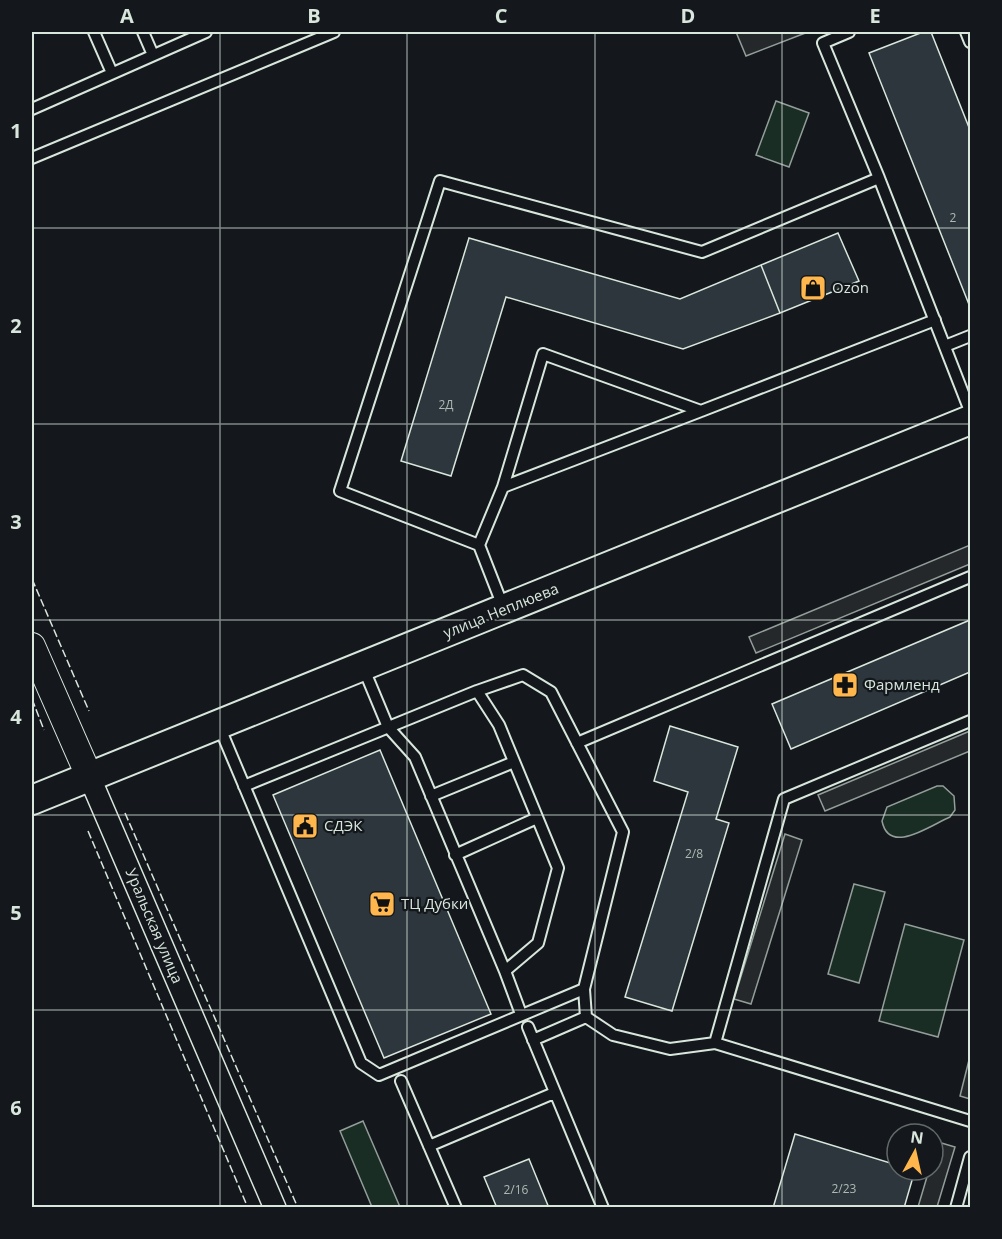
<svg xmlns="http://www.w3.org/2000/svg" width="1002" height="1239" font-family="'Open Sans',sans-serif">
  <style>
    .green { fill: #1a2d24; stroke: #939e99; stroke-width: 1.5 }
    .parking { fill: #24282b; stroke: #939e99; stroke-width: 1.5 }
    .building { fill: #2c363c; stroke: #d8e6dc; stroke-width: 1.5 }
    .lines { fill: none; stroke-linecap: round; stroke-linejoin: round }
    .service-casing { stroke: #d8e6dc; stroke-width: 14 }
    .minor-casing { stroke: #d8e6dc; stroke-width: 24 }
    .tertiary-casing { stroke: #d8e6dc; stroke-width: 28 }
    .secondary-casing { stroke: #d8e6dc; stroke-width: 32 }
    .service { stroke: #14181c; stroke-width: 10 }
    .minor { stroke: #14181c; stroke-width: 21 }
    .tertiary { stroke: #14181c; stroke-width: 26 }
    .secondary { stroke: #14181c; stroke-width: 28 }
    .fence { stroke: #d8e6dc; stroke-width: 1.5; stroke-dasharray: 8 3; stroke-linecap: butt }
    .grid { fill: none; stroke: #d8e6dc; stroke-width: 1.5; stroke-opacity: 0.55 }
    .labels { text-anchor: middle; stroke-width: 4.5; stroke-linejoin: round; paint-order: stroke }
    .number-label { font-size: 12px; fill: #adbab4 }
    .poi-label { font-size: 15px; fill: #d8e6dc; stroke: #14181c; text-anchor: start }
    .street-label { font-size: 15px; fill: #d8e6dc; stroke: #14181c }
    .neatline { fill: none; stroke: #d8e6dc; stroke-width: 2 }
    .grid-label { font-size: 20px; text-anchor: middle; font-weight: bold; fill: #d8e6dc }
  </style>
  <rect width="100%" height="100%" fill="#14181c"/>
  <path class="green" d="M776 101 809 113 789 167 756 155Z
    M937 786H943L954 796 955 810 950 817C931 825 889 856 882 821L887 807Z
    M854 884 885 892 859 983 828 974Z
    M905 924 964 940 938 1037 879 1021Z
    M363 1121 400 1207H372L340 1131Z"/>
  <path class="parking" d="M736 32H808L746 56Z
    M970 545V564L756 653 749 637Z
    M970 731V751L825 811 818 795Z
    M785 834 802 840 751 1004 734 999Z
    M970 1056V1099L960 1096Z
    M938 1142 955 1147 937 1207H918L929 1170H933Z"/>
  <path class="building" d="M923 32H931L970 130V307L869 53Z
    M838 233 859 281 780 313 761 265Z
    M469 238 680 299 761 265 780 313 683 349 506 297 451 476 401 461Z
    M970 620V672L791 749 772 704Z
    M670 726 738 747 716 819 729 823 672 1011 625 997 688 792 654 781Z
    M380 750 491 1014 384 1058 273 795Z
    M795 1134 897 1165V1170H915L904 1208H773Z
    M529 1159 549 1208H497L484 1177Z"/>
  <g class="lines">
    <defs>
      <path id="service" d="M94 32 112 73
        M143 32 153 55
        M849 32 823 43 879 178
        M966 32 970 42
        M32 109 206 32
        M32 158 334 32
        M945 346 970 336
        M503 487 701 411
        M479 545 340 491 440 181 702 252 879 178 970 411
        M504 609 479 545 503 487 543 354 701 411 935 320
        M363 667 388 727 415 757 505 971 521 1014
        M477 691 499 725 558 868 538 943 505 971
        M219 726 361 1063 379 1075 584 989
        M577 743 970 577
        M244 786 477 691 523 675 551 692 623 832 584 989 586 1017 613 1035 670 1049 715 1043 784 799 970 721
        M431 796 514 762
        M455 855 537 818
        M528 1027 603 1208
        M533 1040 586 1017
        M715 1043 970 1121
        M401 1081 456 1208
        M429 1146 554 1093
        M956 1208 970 1157"/>
      <path id="minor" d="M89 776 275 1208"/>
      <path id="tertiary" d="M32 646 89 776"/>
      <path id="secondary" d="M32 800 970 420"/>
    </defs>
    <use href="#service" class="service-casing"/>
    <use href="#minor" class="minor-casing"/>
    <use href="#tertiary" class="tertiary-casing"/>
    <use href="#secondary" class="secondary-casing"/>
    <use href="#service" class="service"/>
    <use href="#minor" class="minor"/>
    <use href="#tertiary" class="tertiary"/>
    <use href="#secondary" class="secondary"/>
    <path class="fence" d="M32 579 89 711
      M32 699 44 730
      M125 813 298 1208
      M88 831 248 1208"/>
  </g>
  <path class="grid" d="M220 32V1208M407 32V1208M595 32V1208M782 32V1208M32 228H970M32 424H970M32 620H970M32 815H970M32 1010H970"/>
  <defs>
    <symbol id="shop-square" viewBox="-11 -11 22 22"><rect x="-9" y="-9" width="18" height="18" rx="4" fill="#ffb74d" stroke="#14181c"/><path d="M-5-2.5h2.3a2.7 3.5 0 0 1 5.4 0H5L5.5 6h-11ZM-1.5-2.5h3a1.5 2.3 0 0 0-3 0Z" fill="#111"/></symbol>
    <symbol id="pharmacy-square" viewBox="-11 -11 22 22"><rect x="-9" y="-9" width="18" height="18" rx="4" fill="#ffb74d" stroke="#14181c"/><path d="M-2-6h4v4h4v4h-4v4h-4v-4h-4v-4h4Z" fill="#111"/></symbol>
    <symbol id="civic-square" viewBox="-11 -11 22 22"><rect x="-9" y="-9" width="18" height="18" rx="4" fill="#ffb74d" stroke="#14181c"/><path d="M-.6-6.5H3V-4.5H.6V-3L4-1V1h2V6H-6V1h2V-1L-.6-3ZM-1.2 2.5V6h2.4V2.5Z" fill="#111"/></symbol>
    <symbol id="supermarket-square" viewBox="-11 -11 22 22"><rect x="-9" y="-9" width="18" height="18" rx="4" fill="#ffb74d" stroke="#14181c"/><path d="M-6-5.5h2.5l.6 2H6L4.5 2H-2.5L-4.4-4H-6ZM-1.5 3.2a1.3 1.3 0 1 0 .1 0ZM3 3.2a1.3 1.3 0 1 0 .1 0Z" fill="#111"/></symbol>
  </defs>
  <g fill-rule="evenodd">
    <use href="#shop-square" x="798" y="273" width="30" height="30"/>
    <use href="#pharmacy-square" x="830" y="670" width="30" height="30"/>
    <use href="#civic-square" x="290" y="811" width="30" height="30"/>
    <use href="#supermarket-square" x="367" y="889" width="30" height="30"/>
  </g>
  <g class="labels">
    <g class="number-label">
      <text x="953" y="222">2</text>
      <text x="446" y="409">2Д</text>
      <text x="694" y="858">2/8</text>
      <text x="844" y="1193">2/23</text>
      <text x="516" y="1194">2/16</text>
    </g>
    <g class="poi-label">
      <text x="832" y="293">Ozon</text>
      <text x="864" y="690">Фармленд</text>
      <text x="324" y="831">СДЭК</text>
      <text x="401" y="909">ТЦ Дубки</text>
    </g>
    <g class="street-label">
      <text transform="translate(501 611) rotate(-22)" y="5">улица Неплюева</text>
      <text transform="translate(154 926) rotate(67)" y="5">Уральская улица</text>
    </g>
  </g>
  <rect width="1002" height="1239" fill="none" stroke="#14181c" stroke-width="66"/>
  <g transform="translate(915 1152) rotate(8)"><circle r="28" fill="#14181c" stroke="#626a69" stroke-width="1.5"/>
  <path d="M0-4.5L10 22L0 15L-10 22Z" fill="#ffb74d"/>
  <text y="-9" font-size="16" font-weight="bold" text-anchor="middle" fill="#d8e6dc">N</text>
  </g>
  <rect x="33" y="33" width="936" height="1173" class="neatline"/>
  <g class="grid-label">
    <text x="127" y="23">A</text>
    <text x="314" y="23">B</text>
    <text x="501" y="23">C</text>
    <text x="688" y="23">D</text>
    <text x="875" y="23">E</text>
    <text x="16" y="138">1</text>
    <text x="16" y="333">2</text>
    <text x="16" y="529">3</text>
    <text x="16" y="724">4</text>
    <text x="16" y="920">5</text>
    <text x="16" y="1115">6</text>
  </g>
</svg>
